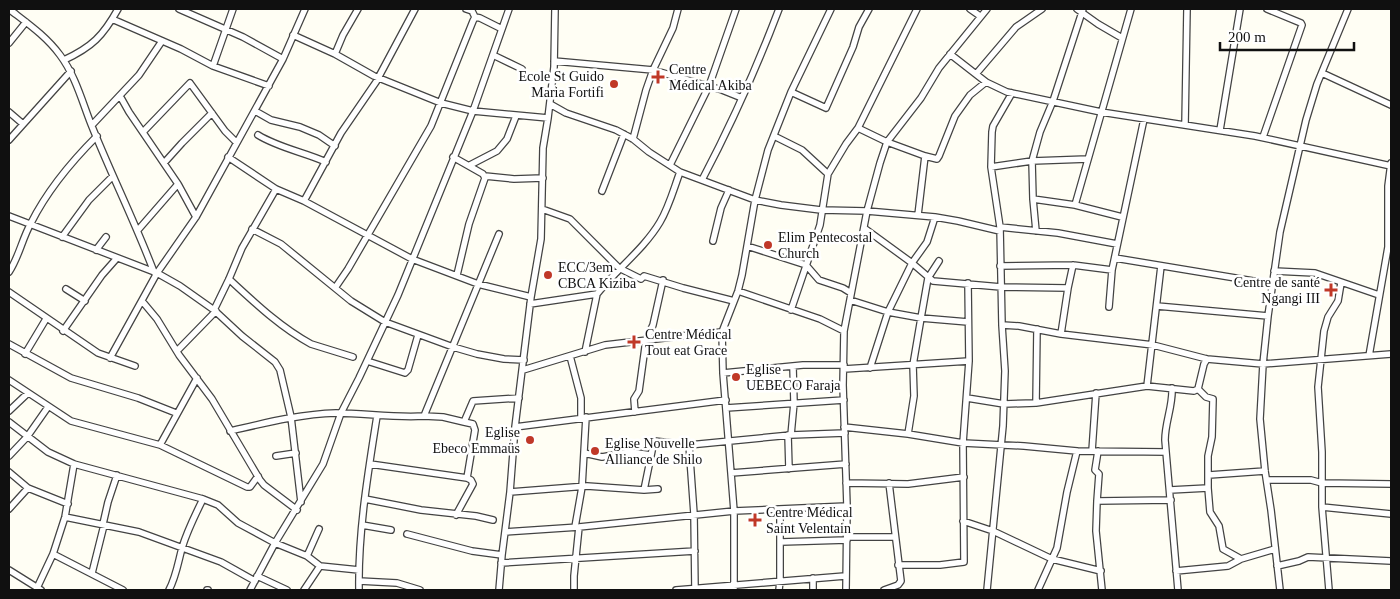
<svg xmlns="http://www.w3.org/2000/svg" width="1400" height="599" font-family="'Times New Roman',serif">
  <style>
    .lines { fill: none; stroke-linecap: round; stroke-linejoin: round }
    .minor-casing { stroke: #434343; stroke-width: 8 }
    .minor { stroke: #fff; stroke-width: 5.5 }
    .poi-dot { fill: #c03828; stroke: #fff; stroke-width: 2 }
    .labels { text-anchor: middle; stroke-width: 5; stroke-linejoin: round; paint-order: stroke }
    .poi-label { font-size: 14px; fill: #101010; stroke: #fff; text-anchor: start }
  </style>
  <rect width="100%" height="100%" fill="#fffef4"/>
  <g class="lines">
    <defs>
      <path id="minor" d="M9 9C27 23 46 36 60 55 75 75 82 101 91 124 111 174 135 222 154 272
        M179 9 243 37 283 59
        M466 9 472 11 475 17
        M970 9 980 16
        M1077 9 1098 24 1122 38
        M112 19 181 49 213 66 269 86
        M293 35 335 54 374 76 441 103 473 111 548 118
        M9 43 26 22
        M335 54 343 35 358 9
        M950 54 986 82
        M493 55 522 69
        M64 60C92 47 103 36 118 9
        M554 61 653 70 722 90 742 98
        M213 66 233 9
        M1322 73 1391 105
        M976 74 1016 27 1042 9
        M791 92 826 108 853 47 859 27 869 9
        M120 96 129 112 178 184 196 217
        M550 104 566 113 616 130 633 139 649 152 680 172 755 200 781 205 821 210 867 211 935 217 958 221 1000 231
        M255 111 271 120 300 127 319 135 335 146
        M9 112 23 124
        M92 125 139 75 162 41
        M1185 125 1187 9
        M858 128 887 142 925 156 918 215
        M1220 130 1240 9
        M143 132 190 83 225 131 236 142
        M258 135C279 148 304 152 326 162
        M774 136 802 150 828 174 820 225 791 310
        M1263 137 1302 25 1301 23 1267 9
        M633 139 646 90 653 70 673 28 678 9
        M9 140 71 71
        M925 156 937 159 939 156 955 116 970 95 986 82 1007 92 1101 112 1255 136 1391 166
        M228 157 276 189 304 201 412 259 478 284 531 297
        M453 157 483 174 485 178 469 224 457 275
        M164 163 182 143 212 113
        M470 165 497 151 507 139 516 116
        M670 165 709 86 736 9
        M991 167 1032 161 1088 159
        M828 174 846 144 858 128 917 9
        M485 176 514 179 543 178
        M702 180C731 125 757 67 779 9
        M602 191 624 134
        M1033 199 1075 205 1122 217
        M304 201 341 133 376 82 415 9
        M1075 205 1131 9
        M542 209 570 219 619 268 641 279 644 276 683 288 734 301
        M9 216 157 273 180 286 214 310 242 336 275 362 280 370 291 417 301 502
        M1000 227 1058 233 1117 244
        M864 228 912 263 933 281 1001 287 1068 288
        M252 229 281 244 351 301 385 322 453 347 477 354 504 359 524 360
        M138 230 178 184
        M1036 231 1033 199 1032 161 1040 132 1053 101 1083 9
        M62 237 89 200 113 176
        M713 241 721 208 729 190
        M747 246 806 265 819 280 843 288 851 293
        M96 250 106 237
        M1115 258 1272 284
        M1000 266 1073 265 1112 270 1144 119
        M1274 271 1315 273 1379 295
        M9 272C19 257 22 239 31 223 47 191 72 161 97 136
        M229 279C255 303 280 327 311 344L353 357
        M335 288 348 269 431 126 473 21 475 17 480 18 502 29
        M66 289 85 301
        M738 291 820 319 844 331
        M9 292 98 353 135 366
        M850 300 888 312 921 318 968 322
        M142 301 157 319 179 355 212 399 260 480 264 485 297 510
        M530 304 597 294C617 269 644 249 660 222 669 207 674 188 680 172
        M1157 306 1268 316
        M1109 307 1112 270
        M214 310 229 279 242 248 276 189
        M1002 325 1019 326 1061 334 1153 345 1207 359 1263 364 1391 354
        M63 331 102 275 117 258
        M1061 334 1068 288 1073 265
        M9 344 71 378 138 398 176 413
        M177 351 216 311
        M585 352 597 294
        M25 354 46 319
        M570 356 581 398V418
        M1369 356 1388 247V186L1391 163
        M110 358 157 273 196 217 283 59 305 9
        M367 361 405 373 408 370 418 335
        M870 368 888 312 912 263 927 242 935 217
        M844 369 969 361
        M523 370 605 345 690 335 722 332
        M723 373 803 365H844
        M9 380 71 421 160 445 247 487H250L258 476
        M1147 386 1161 266
        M1172 388C1173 406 1165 422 1165 440L1178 590
        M1198 389 1206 397 1213 399 1212 437 1208 456V488
        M1198 389 1204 364 1207 359
        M967 398 1004 404 1036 403 1147 386 1194 391 1198 389
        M1036 403 1037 329
        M726 408 844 400
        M9 411 28 393
        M635 412 634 399 639 391 646 340 653 325 663 280
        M424 416 443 417 464 422 473 401 519 398
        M9 422 48 452 74 464 203 499 218 505 238 523 275 543 307 556 320 566 359 570
        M515 427 726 400
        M844 427 908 434 963 443 1024 446 1077 451 1166 452
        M230 431C265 423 300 414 336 413 365 413 394 418 424 416L499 234
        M908 434 914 396 913 365 921 318 928 278 939 261
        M788 435 789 469
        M791 435 794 403 793 367
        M160 445 197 378
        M1092 451 1096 393
        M584 453 602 457 630 452 651 455
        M9 456 27 437 48 407
        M276 456 296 453
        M370 464 467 478
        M9 472 28 488 68 504
        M731 473 846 464
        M1209 475 1265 471
        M1267 480H1311L1322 483 1391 484
        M846 483 908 484 964 477
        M644 490 654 441 689 445
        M1170 490 1208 488 1210 512 1219 526 1223 549 1241 559 1275 549
        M510 492 587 486 644 490 658 489
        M365 499 421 510 476 516 493 520
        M1097 501 1099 474 1095 470 1098 451
        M1322 507 1391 514
        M9 509 28 488
        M456 515 473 484 471 480 467 478 475 430 473 424 464 422
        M65 517 139 532 221 562 255 581
        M963 521 993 531 1052 559 1101 571
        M103 524 108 502 117 475
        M362 525 391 530
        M575 527 582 487 586 417
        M505 532 579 527 734 511 847 506
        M407 534 472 551 502 555
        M847 537H894
        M781 542 847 540
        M53 554 123 590
        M307 556 319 529
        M501 563 695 551
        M898 565H940L964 562 963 443 969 361 968 283
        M1277 566 1299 561 1308 557 1391 561
        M9 570 41 590
        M1176 571 1228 566 1241 559
        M92 573 104 525
        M257 576 287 590
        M359 581 397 583 420 590
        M37 588 53 554 65 517 74 464
        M169 590C176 577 178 563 182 548 187 531 195 515 203 499
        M207 590H208
        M250 590 275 543 323 464 341 413 359 378 398 295 473 111 509 9
        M304 590 320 566
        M359 590C358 532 368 473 377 416
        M499 590 502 555 510 492 515 427 531 297 541 239 543 148 548 118 554 67 555 9
        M574 590V576L579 527
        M676 590 845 576
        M695 590 694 514 689 445 791 435 845 433
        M734 590V511L723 373 722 332 738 291 742 275 755 200 768 150 791 92 831 9
        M779 590 780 581V510
        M813 590V578
        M846 590 847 506 843 385 844 331 867 211 880 163 887 142 921 98 939 68 987 9
        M884 590 898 585 901 581 889 483
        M987 590 1003 426 1005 371 1002 325 1000 227 991 167 992 132 993 126 1012 93
        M1038 590 1057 548 1067 492 1077 451
        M1102 590 1096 531 1097 501 1171 500
        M1280 590 1271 510 1265 471 1260 419 1263 364 1268 316 1280 232 1306 120 1317 84 1348 9
        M1329 590 1322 507V452L1318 387 1324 331 1328 317 1338 301 1341 283"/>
    </defs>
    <use href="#minor" class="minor-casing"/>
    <use href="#minor" class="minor"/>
  </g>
  <g class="poi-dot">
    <path d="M655.5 69.5h5v5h5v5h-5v5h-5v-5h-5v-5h5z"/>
    <circle cx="614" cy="84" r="5"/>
    <circle cx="768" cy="245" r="5"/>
    <circle cx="548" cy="275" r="5"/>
    <path d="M1328.5 282.5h5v5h5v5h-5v5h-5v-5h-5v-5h5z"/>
    <path d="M631.5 334.5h5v5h5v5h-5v5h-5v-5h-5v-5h5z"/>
    <circle cx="736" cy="377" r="5"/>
    <circle cx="530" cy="440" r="5"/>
    <circle cx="595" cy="451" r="5"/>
    <path d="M752.5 512.5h5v5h5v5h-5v5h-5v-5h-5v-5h5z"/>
  </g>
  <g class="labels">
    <g class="poi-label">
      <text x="669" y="74">Centre<tspan x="669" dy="16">Médical Akiba</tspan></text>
      <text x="604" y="81" text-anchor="end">Ecole St Guido<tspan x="604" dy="16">Maria Fortifi</tspan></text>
      <text x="778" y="242">Elim Pentecostal<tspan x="778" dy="16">Church</tspan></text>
      <text x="558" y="272">ECC/3em<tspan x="558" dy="16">CBCA Kiziba</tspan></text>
      <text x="1320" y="287" text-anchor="end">Centre de santé<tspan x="1320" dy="16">Ngangi III</tspan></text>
      <text x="645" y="339">Centre Médical<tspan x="645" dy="16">Tout eat Grace</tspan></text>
      <text x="746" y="374">Eglise<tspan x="746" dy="16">UEBECO Faraja</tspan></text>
      <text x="520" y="437" text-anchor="end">Eglise<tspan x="520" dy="16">Ebeco Emmaüs</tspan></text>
      <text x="605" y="448">Eglise Nouvelle<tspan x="605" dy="16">Alliance de Shilo</tspan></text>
      <text x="766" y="517">Centre Médical<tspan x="766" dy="16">Saint Velentain</tspan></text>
    </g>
  </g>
  <rect width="1400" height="599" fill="none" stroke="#101010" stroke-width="20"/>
  <path d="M1220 42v8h134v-8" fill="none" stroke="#101010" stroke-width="2.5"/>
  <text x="1228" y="42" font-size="15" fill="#101010" stroke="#ffffff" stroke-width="4" paint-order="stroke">200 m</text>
</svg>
